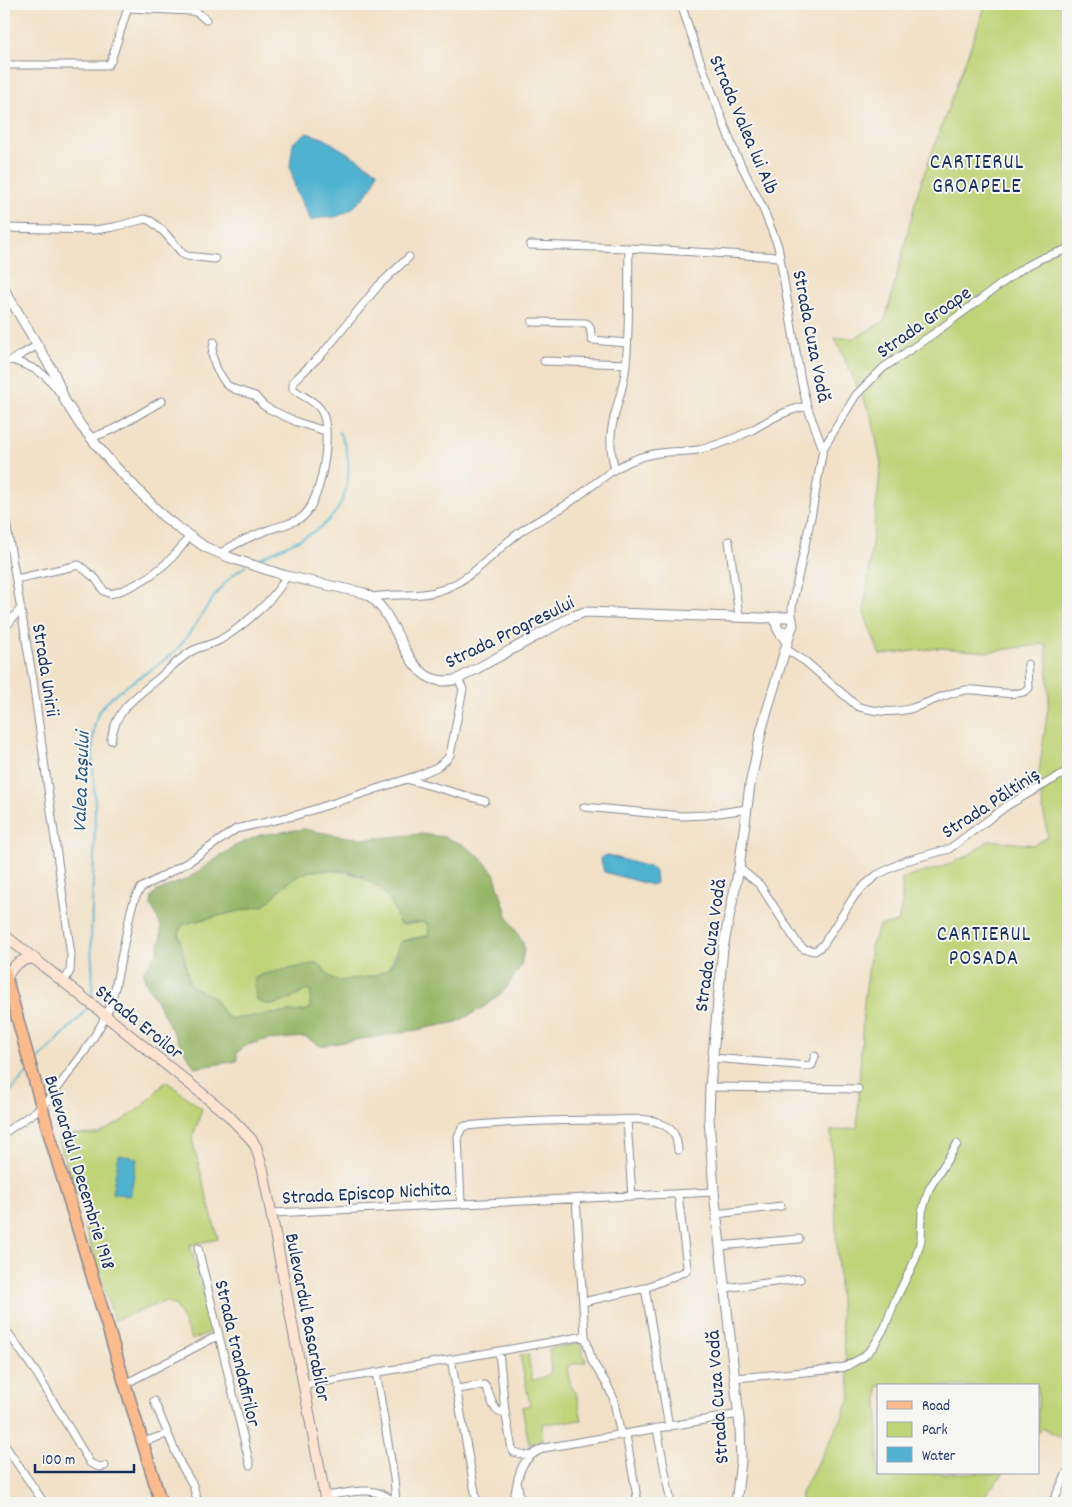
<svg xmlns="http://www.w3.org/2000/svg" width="1072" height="1507" font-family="Dekko,sans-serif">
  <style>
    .green { fill: #bfd377; stroke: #6d816a }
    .forest { fill: #97b568; stroke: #597263; fill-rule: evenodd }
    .water { fill: #50b2cf; stroke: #367096 }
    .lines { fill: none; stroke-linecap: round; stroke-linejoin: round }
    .stream { stroke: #50b2cf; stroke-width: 2 }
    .minor-casing { stroke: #868892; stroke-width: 9 }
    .tertiary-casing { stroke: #868892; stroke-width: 11 }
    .secondary-casing { stroke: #868892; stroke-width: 12 }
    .primary-casing { stroke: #868892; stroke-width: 14 }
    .minor { stroke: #fff; stroke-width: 7 }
    .tertiary { stroke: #fff; stroke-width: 9 }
    .secondary { stroke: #fde4d1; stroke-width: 10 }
    .primary { stroke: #fbbb8c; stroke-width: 11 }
    .labels { text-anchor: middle; stroke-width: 4; stroke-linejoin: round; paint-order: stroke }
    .street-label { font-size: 20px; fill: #1b2f5e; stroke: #f6f6f2 }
    .neighbourhood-label { font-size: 21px; letter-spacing: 1px; fill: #1b2f5e; stroke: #f6f6f2 }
    .water-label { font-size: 21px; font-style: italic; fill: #2b5680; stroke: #f6f6f2 }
  </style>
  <rect width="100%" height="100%" fill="#f6f6f2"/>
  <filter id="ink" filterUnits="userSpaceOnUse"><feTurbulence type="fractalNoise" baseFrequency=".02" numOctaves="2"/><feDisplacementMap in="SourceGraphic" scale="10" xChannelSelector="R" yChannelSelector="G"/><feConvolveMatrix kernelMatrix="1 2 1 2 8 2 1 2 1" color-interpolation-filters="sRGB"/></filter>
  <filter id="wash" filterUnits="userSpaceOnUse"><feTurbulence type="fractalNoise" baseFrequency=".0096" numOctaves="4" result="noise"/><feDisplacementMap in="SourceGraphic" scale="20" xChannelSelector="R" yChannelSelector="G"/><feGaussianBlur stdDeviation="1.12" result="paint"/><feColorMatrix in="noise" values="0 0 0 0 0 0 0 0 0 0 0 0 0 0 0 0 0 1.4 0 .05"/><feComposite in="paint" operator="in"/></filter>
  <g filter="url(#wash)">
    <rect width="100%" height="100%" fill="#f1e1c7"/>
    <path class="green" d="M986 4H1068V1441L1043 1428 1038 1433V1386H878V1473H1004L978 1503H801V1493L841 1420 851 1396 841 1323 831 1131 857 1128 863 1011 871 947 879 926 898 922 902 902V879L942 867 967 856 990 840 1033 845 1048 837 1038 779 1049 699 1046 644 988 652 939 648 880 655 864 613 881 464 872 418 835 338H854L885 321 919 188Z
      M328 870C352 872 376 879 391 900 397 908 395 918 403 925L424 922 427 924 429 931 428 936C420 937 408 938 401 942 396 946 396 960 387 969 378 977 350 982 338 981 330 980 325 972 322 966L296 997 307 989 311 990 310 1008 305 1011 288 1012 232 1019 226 1016 214 998 190 985 179 935 180 929 184 924 265 905 285 885 298 876 310 871Z
      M166 1081 202 1109 192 1139 218 1239 190 1245 214 1330 192 1340 176 1306 166 1301 114 1320 86 1230C86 1208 78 1196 71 1177 65 1163 62 1149 58 1135L98 1134 120 1122 144 1105Z
      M578 1344 581 1346 586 1362 569 1365 567 1368 571 1388 576 1392 582 1420 542 1424 543 1441 529 1444 522 1407 530 1405 520 1355 528 1354 532 1380C540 1379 547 1377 551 1371L549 1349Z"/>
    <path class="forest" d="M303 829 340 836 368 839 420 834 444 837 462 844 480 857 494 873 508 918 523 943 524 950 521 966 504 991 484 1007 457 1022 416 1030 320 1046 306 1037 265 1040 247 1045 237 1052V1061L195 1068 175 1036 145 980 144 971 157 953 161 939V926L151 905 152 897 157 891 187 879 235 846 260 835ZM328 870 347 871 361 876 379 888 391 901 399 924 424 922 427 924 429 931 428 936 400 942C397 947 398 953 396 957 389 975 369 977 352 979 346 980 339 982 333 979 326 975 324 967 317 963L264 974 255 978 254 986 257 1000C274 1012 292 997 307 989L311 990 310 1008 305 1011 288 1012 232 1019 226 1016 214 998 190 985 179 935 180 929 184 924 265 905 285 885 298 876 310 871Z"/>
    <path class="water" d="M306 133 323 138 377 171C376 188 354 211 338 216 329 219 320 216 311 221L296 191 290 166 293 143Z
      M607 855 653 868 655 872 656 883 651 885 604 872 601 860 602 857Z
      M119 1155 137 1158 130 1196 112 1193Z"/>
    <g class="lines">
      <path class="stream" d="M253 562C294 538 342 534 348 477 349 460 348 448 339 432
        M91 1000C95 981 91 960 91 940 92 894 95 849 95 803 94 781 88 728 100 710 116 687 156 671 177 649 202 622 213 585 246 566
        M35 1063 81 1016 88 1007
        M4 1099 27 1073"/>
    </g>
  </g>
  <g filter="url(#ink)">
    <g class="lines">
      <defs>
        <path id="minor" d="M681 4 698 55 735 153 762 206 778 246 801 381 807 406 823 449 812 512 792 606V619
          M127 8 191 11 198 13 206 20
          M4 65H108L111 61 129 4
          M4 228 95 230 114 227 145 219 151 221 164 232 183 254 187 256 215 259
          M530 245 629 248 780 257
          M532 322 585 323 588 324 590 327 592 340 627 343
          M214 342 212 355 217 370 227 385 234 389 255 396 263 405 269 409 297 422 325 431
          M12 360C34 368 46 372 60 393
          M544 361 626 364
          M4 362 12 360 38 345
          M91 438 114 429 162 401
          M823 449 856 395 883 368 936 332 1023 268 1042 258 1068 249
          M615 469C602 424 623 405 626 364 630 325 628 286 629 248
          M4 510 33 681 71 955 70 971 64 982
          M729 541 739 616
          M220 554C234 543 252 536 268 530 279 526 291 524 301 518 321 505 334 431 321 410 315 400 302 397 293 389V382L323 353 379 285 409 257
          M16 579 79 565 96 579 104 591 111 594C143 585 170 564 189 537
          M373 597C397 593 421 598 444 589 475 577 494 551 520 532 535 521 553 514 569 503 584 492 599 480 615 469 632 459 649 453 668 452 681 451 694 452 706 448 721 444 738 437 752 430 771 419 786 410 807 406
          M4 629 21 608
          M786 649 806 662 857 706C865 709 872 710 880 711 917 715 932 695 966 690 980 688 1022 700 1029 688L1028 664
          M111 740C116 708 136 697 159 678 169 669 180 658 192 651 201 646 211 645 220 640 242 627 276 599 286 576
          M406 779 485 801
          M584 807 682 816 705 815 747 809
          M739 868 760 885 798 944 804 949 815 951 823 945 855 895 865 885 877 875 905 861 949 849 1008 805 1068 771
          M713 1058 808 1066 812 1065 815 1056
          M710 1087 858 1089
          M627 1120 632 1197
          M4 1133 42 1107 54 1093 85 1051 101 1025 108 1011 115 988 131 910 135 898 141 888 190 861 236 829 297 815 419 775 437 767 446 760 450 755 463 689 458 679
          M576 1199 585 1336 592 1361 606 1383 613 1397 621 1436
          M461 1204 458 1136 462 1128 465 1126C514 1121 562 1120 611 1120 627 1120 649 1116 664 1125 674 1130 677 1138 678 1150
          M272 1213 714 1192
          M716 1214 781 1206
          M719 1246 799 1239
          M198 1248 250 1465
          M645 1288 669 1427
          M724 1288 800 1279
          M583 1302 645 1288 686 1271 687 1267 678 1194
          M4 1327 37 1374 90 1463 99 1467 105 1466
          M499 1351 505 1411 512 1449 514 1452 529 1456
          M451 1359 477 1503
          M376 1372 394 1478 396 1503
          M735 1378 827 1370 845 1367 863 1357 873 1347 885 1327 894 1303 915 1260 921 1240 922 1212 929 1189 957 1144
          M125 1384 219 1335
          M305 1385 585 1336
          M457 1389 484 1385C491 1392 490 1406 499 1412L505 1411
          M154 1401 181 1465 193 1485 198 1503
          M657 1429 671 1503
          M626 1435 638 1503
          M143 1442 167 1434
          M4 1444 44 1503
          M518 1486 521 1503
          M325 1496C349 1493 375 1483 395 1503
          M513 1503C519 1478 516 1460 544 1448L739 1414
          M1052 1503 1068 1471"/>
        <path id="tertiary" d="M4 289 54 373 65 401 81 426 110 461 163 516 177 527 205 547 231 558 286 576 364 593C403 611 402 695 458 679L571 617 585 612 763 618 780 617
          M781 632H788L793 626 792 619 789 617H780L776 623 778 630 787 642
          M736 1503 741 1461 740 1427 714 1192 709 1118 710 1087 723 948 739 868 750 785 762 728 791 630"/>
        <path id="secondary" d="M4 935 74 990 227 1114 251 1139 256 1147 263 1170 326 1503
          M7 979C11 965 20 960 34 958"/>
        <path id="primary" d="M4 6V4
          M4 970 51 1140 161 1503"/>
      </defs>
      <use href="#minor" class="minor-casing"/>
      <use href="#tertiary" class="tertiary-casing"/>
      <use href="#secondary" class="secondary-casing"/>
      <use href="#primary" class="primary-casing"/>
      <use href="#minor" class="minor"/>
      <use href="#tertiary" class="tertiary"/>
      <use href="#secondary" class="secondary"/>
      <use href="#primary" class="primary"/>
    </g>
  </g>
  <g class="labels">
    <g class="street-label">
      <text transform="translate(745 124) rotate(67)" y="7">Strada Valea lui Alb</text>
      <text transform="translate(923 321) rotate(-35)" y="7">Strada Groape</text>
      <text transform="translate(813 336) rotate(79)" y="7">Strada Cuza Vodă</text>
      <text transform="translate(509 631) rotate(-26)" y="7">Strada Progresului</text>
      <text transform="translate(47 670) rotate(81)" y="7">Strada Unirii</text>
      <text transform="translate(990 802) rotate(-33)" y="7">Strada Păltiniș</text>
      <text transform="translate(709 945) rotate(-82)" y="7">Strada Cuza Vodă</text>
      <text transform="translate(140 1021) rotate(39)" y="7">Strada Eroilor</text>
      <text transform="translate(81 1172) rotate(73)" y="7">Bulevardul 1 Decembrie 1918</text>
      <text transform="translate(366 1192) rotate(-3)" y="7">Strada Episcop Nichita</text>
      <text transform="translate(309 1317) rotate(79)" y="7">Bulevardul Basarabilor</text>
      <text transform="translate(239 1353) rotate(77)" y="7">Strada trandafirilor</text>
      <text transform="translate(716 1397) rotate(-94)" y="7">Strada Cuza Vodă</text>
    </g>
    <g class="neighbourhood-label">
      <text x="977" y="168">CARTIERUL<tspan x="977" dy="24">GROAPELE</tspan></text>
      <text x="984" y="940">CARTIERUL<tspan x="984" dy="24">POSADA</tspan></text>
    </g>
    <g class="water-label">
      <text transform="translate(80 782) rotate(-88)" y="7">Valea Iașului</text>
    </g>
  </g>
  <rect width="1072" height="1507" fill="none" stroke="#f6f6f2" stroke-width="20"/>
  <rect x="877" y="1384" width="162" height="90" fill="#f6f6f2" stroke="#9ea6b7"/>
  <rect x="887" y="1401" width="25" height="8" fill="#fbbb8c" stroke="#9ea6b7"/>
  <text x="922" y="1410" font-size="15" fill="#1b2f5e">Road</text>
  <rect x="887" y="1422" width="25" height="15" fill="#bfd377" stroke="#9ea6b7"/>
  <text x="922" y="1434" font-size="15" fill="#1b2f5e">Park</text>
  <rect x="887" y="1447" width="25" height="15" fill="#50b2cf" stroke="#9ea6b7"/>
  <text x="922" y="1460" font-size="15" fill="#1b2f5e">Water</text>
  <path d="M35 1464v8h99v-8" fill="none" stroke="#1b2f5e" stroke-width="2.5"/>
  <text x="42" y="1464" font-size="15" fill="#1b2f5e" stroke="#f6f6f2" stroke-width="4" paint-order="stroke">100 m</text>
</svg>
